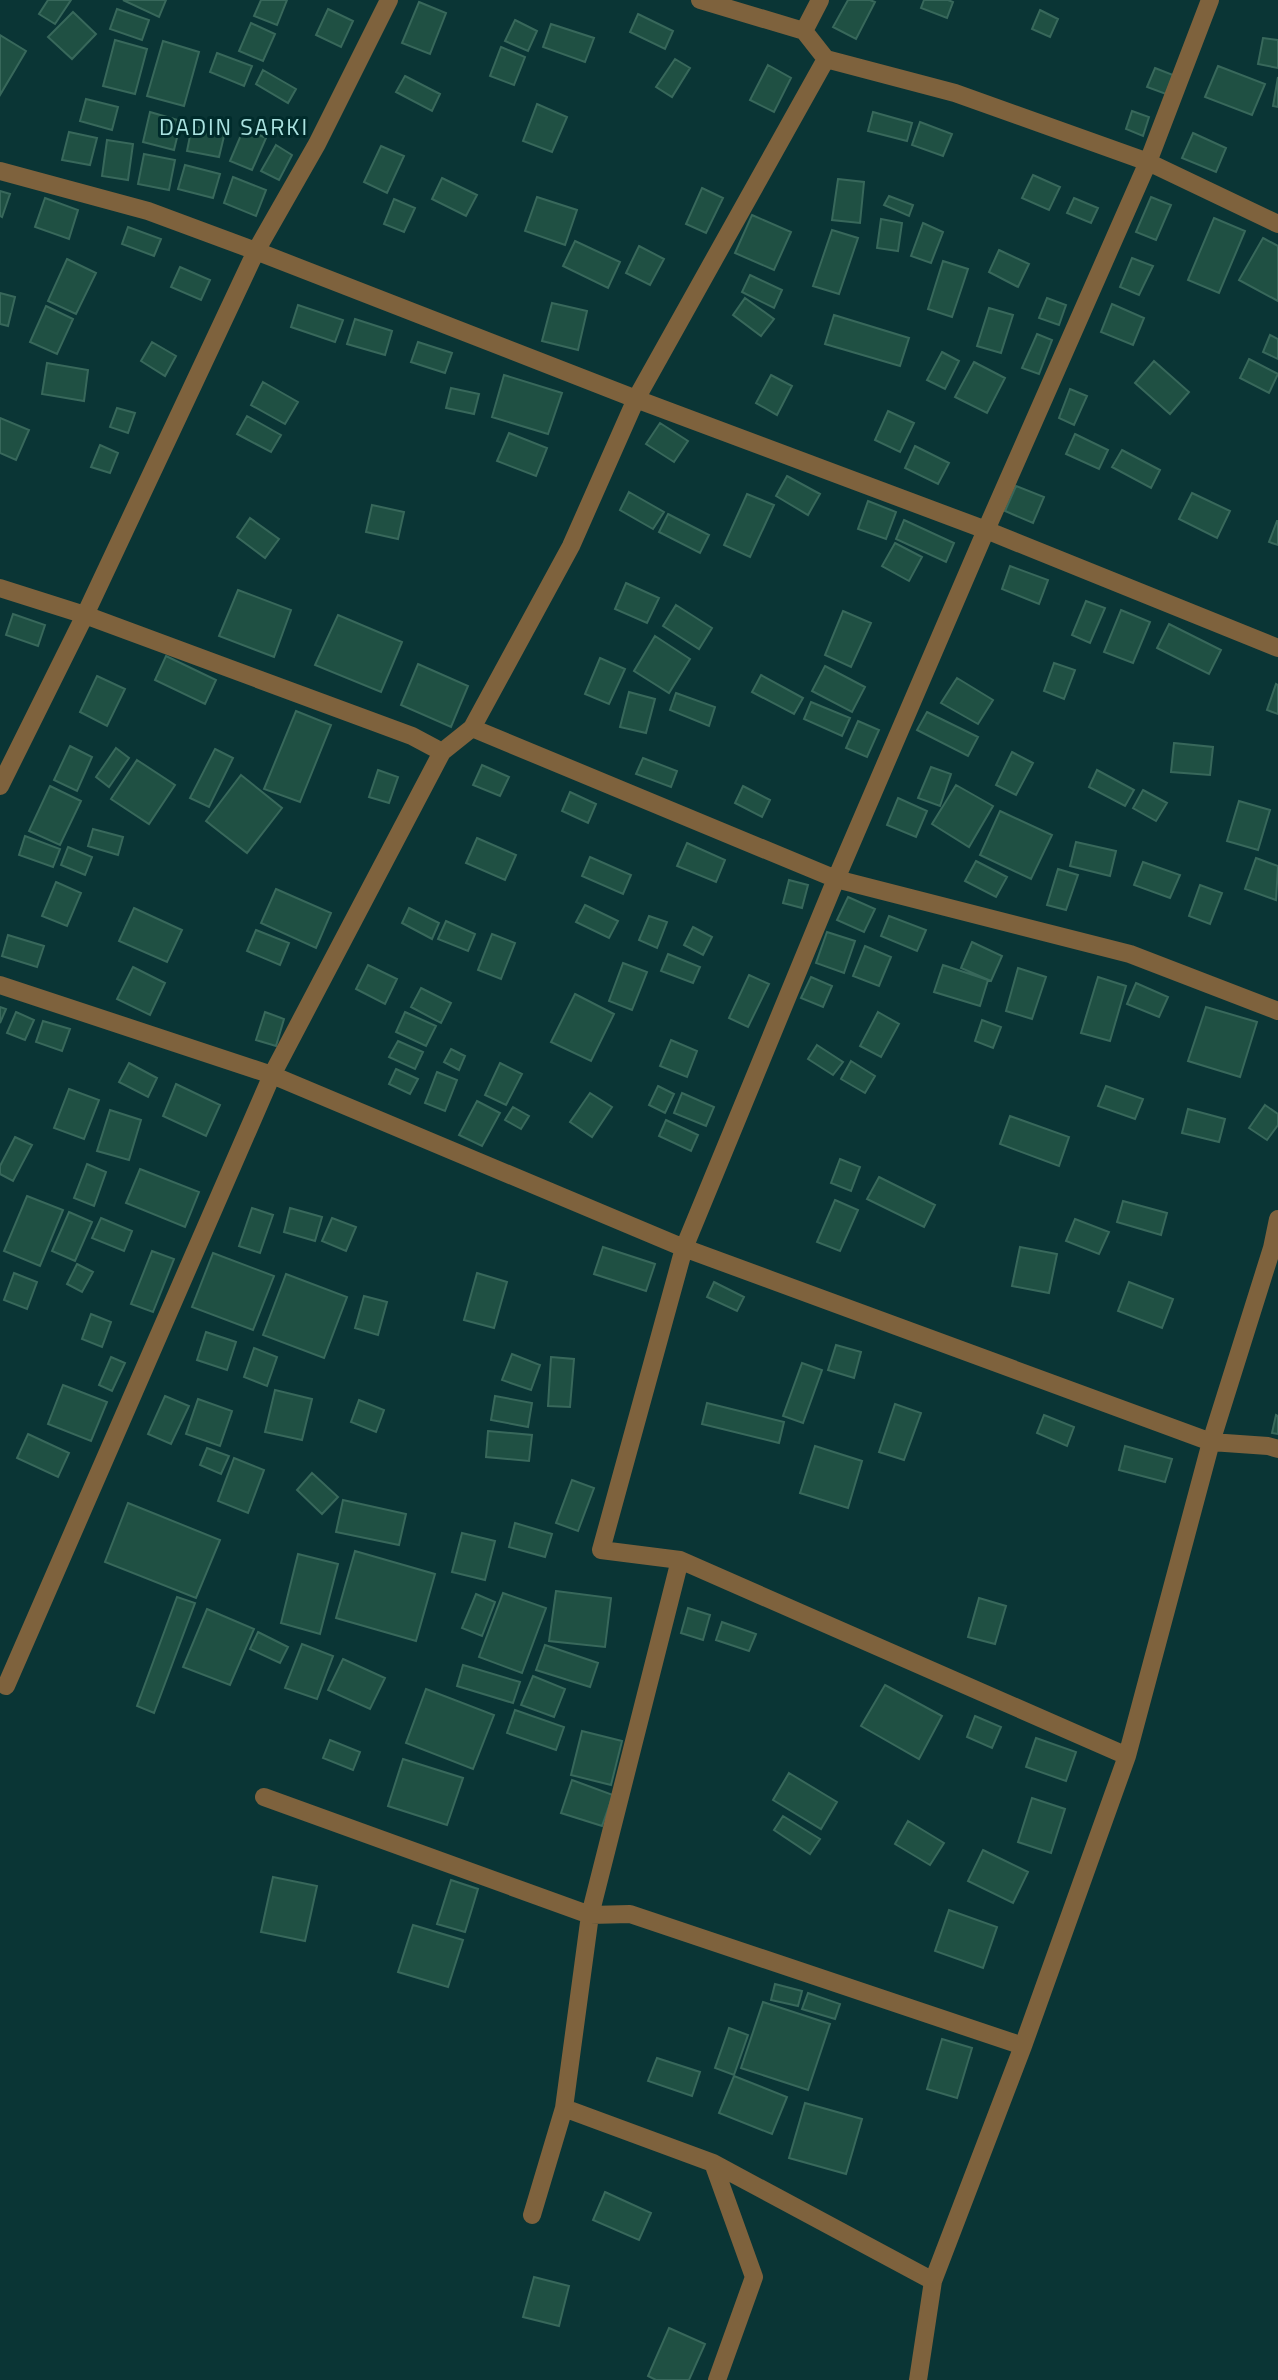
<svg xmlns="http://www.w3.org/2000/svg" width="1278" height="2380" font-family="'Titillium Web',sans-serif">
  <style>
    .building { fill: #1f5043; stroke: #38685b; stroke-width: 2 }
    .lines { fill: none; stroke-linecap: round; stroke-linejoin: round }
    .minor { stroke: #7e623d; stroke-width: 18 }
    .labels { text-anchor: middle; stroke-width: 6; stroke-linejoin: round; paint-order: stroke }
    .quarter-label { font-size: 23px; letter-spacing: 2px; fill: #abe3e1; stroke: #002b2b }
  </style>
  <rect width="100%" height="100%" fill="#0a3535"/>
  <path class="building" d="M48 0H71L55 24 39 14Z
    M123 0H166L159 17Z
    M261 0H287L277 25 254 16Z
    M848 0H870L875 2 856 39 833 27Z
    M924 0H948L953 2 947 18 921 8Z
    M419 2 446 13 430 54 402 43Z
    M117 9 149 20 142 40 110 29Z
    M328 9 353 21 341 47 316 35Z
    M1040 10 1058 19 1050 37 1032 29Z
    M73 12 96 34 72 59 48 37Z
    M638 14 673 31 665 49 630 32Z
    M515 20 537 31 528 51 505 41Z
    M251 23 275 34 263 61 239 51Z
    M551 24 594 38 585 62 543 47Z
    M0 35 26 51 0 95Z
    M1263 38 1278 40V68L1258 64Z
    M115 40 147 49 135 94 103 86Z
    M163 41 199 52 184 106 147 96Z
    M501 47 525 57 514 85 490 76Z
    M217 53 252 66 244 86 210 72Z
    M675 59 690 68 672 97 656 87Z
    M768 65 791 78 774 112 750 100Z
    M1218 66 1265 84 1252 115 1205 97Z
    M1155 68 1173 75 1166 94 1147 87Z
    M263 70 296 89 288 103 256 84Z
    M405 76 440 94 432 111 396 92Z
    M1278 77V107L1273 106Z
    M86 99 118 107 112 130 80 121Z
    M537 104 567 117 552 152 523 141Z
    M1132 111 1149 117 1143 136 1126 129Z
    M150 112 181 121 174 150 143 142Z
    M873 112 912 123 907 141 868 131Z
    M920 122 952 134 943 156 912 145Z
    M192 126 225 132 219 157 187 151Z
    M244 128 266 138 252 170 230 161Z
    M69 132 97 138 90 165 62 160Z
    M1193 133 1226 148 1216 172 1182 158Z
    M107 140 133 144 128 180 102 176Z
    M276 145 292 155 279 180 261 171Z
    M381 146 404 156 387 193 364 182Z
    M144 154 175 160 169 190 138 184Z
    M185 165 220 174 213 198 178 189Z
    M1033 175 1060 187 1049 210 1022 198Z
    M233 177 266 190 256 216 224 203Z
    M442 178 477 195 466 216 432 199Z
    M838 179 864 182 860 223 832 220Z
    M702 188 723 198 706 233 686 224Z
    M0 191 10 194 2 217 0 216Z
    M889 196 913 205 909 216 884 205Z
    M537 197 577 210 565 245 525 231Z
    M1151 197 1171 205 1156 240 1136 232Z
    M45 198 78 210 69 239 35 227Z
    M1074 198 1098 208 1091 223 1067 213Z
    M394 199 415 208 404 232 384 224Z
    M752 215 791 232 774 270 735 253Z
    M1214 218 1245 231 1219 293 1188 280Z
    M881 219 902 223 898 251 877 248Z
    M923 223 943 232 931 263 911 256Z
    M128 227 161 239 154 256 122 244Z
    M832 230 858 238 839 294 813 286Z
    M1263 238 1278 246V301L1239 280Z
    M575 241 620 262 608 288 563 266Z
    M639 246 664 259 650 285 626 273Z
    M999 250 1029 264 1018 287 989 272Z
    M1132 258 1153 266 1139 295 1120 287Z
    M67 259 96 273 76 314 48 301Z
    M943 261 968 269 952 317 928 309Z
    M180 267 210 280 201 300 171 287Z
    M750 275 782 290 774 308 742 292Z
    M0 293 15 297 8 326 0 324Z
    M745 298 774 319 761 336 733 315Z
    M1047 298 1066 305 1059 325 1039 318Z
    M552 303 587 311 578 350 542 341Z
    M1112 304 1144 318 1133 345 1101 332Z
    M298 305 343 320 335 342 291 327Z
    M46 306 73 319 57 354 30 342Z
    M989 308 1013 315 1001 353 977 346Z
    M834 315 909 338 900 366 825 344Z
    M355 319 392 331 385 355 347 344Z
    M1037 334 1052 340 1039 374 1022 368Z
    M1270 335 1278 339V359L1263 352Z
    M152 342 176 356 165 376 141 361Z
    M418 342 452 353 445 373 411 362Z
    M942 352 959 361 945 389 927 380Z
    M1249 359 1278 374 1269 393 1240 378Z
    M1154 361 1189 392 1170 414 1135 383Z
    M974 362 1005 378 987 413 955 397Z
    M47 363 88 370 84 401 42 394Z
    M504 375 562 393 548 434 492 417Z
    M771 375 792 386 777 415 756 403Z
    M263 382 298 402 285 424 251 405Z
    M451 388 479 394 474 414 446 408Z
    M1070 389 1087 396 1074 425 1059 418Z
    M117 408 135 413 128 433 110 427Z
    M888 411 914 423 900 452 875 440Z
    M247 416 281 435 271 452 237 434Z
    M0 418 29 430 16 460 0 453Z
    M660 423 688 441 674 462 646 444Z
    M509 433 547 448 536 476 497 461Z
    M1075 434 1108 450 1099 469 1066 454Z
    M100 445 118 453 110 473 91 467Z
    M915 446 949 463 938 484 905 468Z
    M1122 450 1160 470 1151 488 1112 467Z
    M787 476 820 494 808 515 776 496Z
    M1016 486 1044 497 1033 523 1005 511Z
    M629 492 664 512 653 529 620 510Z
    M1192 493 1230 511 1217 538 1179 519Z
    M747 494 774 505 750 557 724 545Z
    M868 501 896 512 886 539 858 529Z
    M372 505 404 512 398 539 366 532Z
    M668 514 709 535 700 553 659 532Z
    M250 518 279 539 265 558 237 537Z
    M904 520 954 543 946 562 896 539Z
    M1277 521H1278V545L1269 542Z
    M895 543 922 557 909 581 882 566Z
    M1010 566 1048 580 1039 604 1002 589Z
    M626 583 659 598 647 623 615 609Z
    M238 590 291 610 274 657 219 636Z
    M1086 601 1105 608 1090 643 1072 635Z
    M676 605 712 628 699 649 663 626Z
    M1121 610 1150 622 1133 663 1104 652Z
    M843 611 871 623 851 667 825 655Z
    M13 614 45 625 38 646 6 635Z
    M338 615 402 642 381 692 315 665Z
    M1169 624 1221 650 1209 674 1157 648Z
    M655 636 690 659 669 693 634 671Z
    M166 656 216 680 205 704 155 680Z
    M600 658 625 669 609 704 585 694Z
    M1054 663 1075 670 1064 699 1044 691Z
    M418 664 468 686 451 727 401 705Z
    M825 666 865 687 852 712 812 691Z
    M761 675 803 698 794 714 752 692Z
    M97 676 125 689 107 726 80 712Z
    M957 678 993 700 978 724 941 703Z
    M1276 684 1278 685V714L1267 710Z
    M629 692 655 699 646 733 620 727Z
    M676 693 715 707 709 726 670 710Z
    M811 702 850 718 842 736 804 719Z
    M296 711 331 725 300 802 264 789Z
    M927 712 978 737 968 756 917 730Z
    M858 721 879 730 867 757 846 748Z
    M1174 743 1213 747 1210 775 1171 772Z
    M70 746 92 757 77 791 54 780Z
    M116 748 129 758 109 787 96 777Z
    M215 749 233 758 209 807 190 798Z
    M1012 752 1033 763 1016 795 996 785Z
    M643 758 677 771 671 787 636 774Z
    M137 760 175 785 149 824 111 799Z
    M482 765 509 777 500 796 473 785Z
    M931 767 951 774 940 806 918 798Z
    M378 770 398 777 389 803 369 797Z
    M1097 770 1134 790 1125 806 1089 787Z
    M241 775 282 808 247 853 206 821Z
    M956 785 993 806 969 847 932 824Z
    M50 786 81 801 60 845 29 831Z
    M743 786 770 800 762 817 735 803Z
    M1143 790 1167 803 1156 821 1133 808Z
    M570 792 596 804 588 823 562 811Z
    M898 798 927 811 916 837 887 825Z
    M1239 801 1270 810 1258 850 1227 841Z
    M1000 811 1052 835 1031 879 980 855Z
    M93 829 123 837 118 855 88 846Z
    M25 836 60 849 53 867 19 855Z
    M477 838 516 855 505 880 466 863Z
    M1076 842 1116 851 1110 876 1070 866Z
    M687 843 725 860 716 882 677 866Z
    M68 847 92 857 85 875 61 865Z
    M590 857 631 875 623 894 582 876Z
    M1256 858 1278 866 1276 900 1245 889Z
    M976 861 1007 877 996 897 965 881Z
    M1143 862 1180 875 1170 898 1134 885Z
    M1058 869 1078 875 1066 910 1047 905Z
    M789 880 808 885 802 908 783 903Z
    M56 882 81 893 67 926 42 916Z
    M1200 885 1222 893 1210 924 1189 916Z
    M276 889 331 913 316 948 261 923Z
    M848 897 875 909 864 932 837 920Z
    M585 905 618 921 609 938 576 922Z
    M134 908 182 930 167 962 119 941Z
    M409 908 439 923 432 939 402 923Z
    M649 916 667 922 657 948 639 940Z
    M889 916 926 930 917 951 881 936Z
    M446 921 475 934 468 951 438 939Z
    M693 927 712 937 703 955 684 945Z
    M256 930 289 943 280 965 247 951Z
    M827 932 855 941 844 973 816 963Z
    M492 934 515 943 501 979 478 970Z
    M8 935 44 946 37 967 2 956Z
    M972 942 1002 956 991 981 961 968Z
    M865 946 891 957 879 986 853 976Z
    M668 954 700 967 693 983 661 971Z
    M623 963 647 972 632 1010 609 1001Z
    M368 965 397 979 385 1004 356 989Z
    M943 965 988 980 980 1006 934 992Z
    M133 967 165 983 150 1015 117 999Z
    M1018 968 1046 977 1032 1019 1006 1011Z
    M749 975 769 984 748 1027 729 1018Z
    M811 977 832 986 823 1007 801 998Z
    M1098 977 1126 986 1110 1041 1081 1033Z
    M1136 983 1168 997 1159 1017 1127 1004Z
    M421 988 451 1003 441 1023 411 1007Z
    M575 994 614 1014 591 1061 551 1042Z
    M0 1007 6 1009 0 1023Z
    M1206 1007 1257 1022 1240 1077 1188 1061Z
    M16 1012 34 1020 25 1040 7 1033Z
    M265 1012 284 1019 276 1046 256 1040Z
    M405 1012 436 1026 426 1046 396 1032Z
    M878 1012 899 1024 881 1057 860 1046Z
    M982 1020 1001 1027 993 1048 975 1041Z
    M43 1021 70 1029 62 1051 36 1042Z
    M671 1040 697 1051 687 1077 660 1066Z
    M398 1041 423 1052 415 1069 389 1057Z
    M817 1045 843 1062 833 1075 808 1059Z
    M451 1049 465 1056 459 1070 444 1062Z
    M851 1061 875 1076 865 1093 841 1079Z
    M129 1063 157 1078 148 1097 119 1082Z
    M500 1063 522 1074 506 1105 485 1095Z
    M396 1069 418 1079 410 1094 389 1084Z
    M437 1072 457 1080 445 1111 425 1103Z
    M176 1084 220 1105 206 1136 163 1116Z
    M658 1086 674 1094 665 1113 649 1105Z
    M1106 1086 1143 1099 1135 1119 1098 1106Z
    M69 1089 99 1100 84 1139 54 1128Z
    M590 1093 612 1107 592 1137 570 1122Z
    M682 1093 714 1107 706 1126 674 1113Z
    M477 1101 500 1113 482 1146 459 1135Z
    M1265 1105 1278 1114V1125L1267 1140 1249 1128Z
    M513 1107 529 1116 521 1129 505 1120Z
    M1188 1109 1225 1119 1219 1142 1182 1133Z
    M110 1110 141 1120 129 1160 97 1151Z
    M1010 1116 1069 1137 1059 1166 1000 1144Z
    M666 1120 698 1135 691 1151 659 1136Z
    M15 1137 32 1145 13 1181 0 1174V1166Z
    M840 1159 860 1167 851 1191 831 1183Z
    M87 1164 106 1172 94 1206 74 1198Z
    M140 1169 199 1192 185 1227 126 1203Z
    M879 1177 935 1205 924 1227 867 1199Z
    M27 1196 63 1210 40 1266 4 1251Z
    M835 1200 858 1210 840 1251 817 1242Z
    M1123 1201 1167 1213 1161 1235 1117 1222Z
    M252 1208 273 1215 260 1253 239 1246Z
    M290 1208 322 1217 315 1241 284 1232Z
    M69 1212 92 1222 75 1261 52 1251Z
    M101 1218 132 1231 124 1251 92 1238Z
    M332 1218 356 1227 346 1251 322 1241Z
    M1075 1219 1109 1232 1099 1254 1066 1241Z
    M603 1247 655 1264 646 1291 594 1274Z
    M1020 1247 1057 1254 1049 1293 1012 1286Z
    M152 1251 174 1259 153 1312 131 1304Z
    M213 1253 274 1276 253 1330 192 1307Z
    M77 1264 93 1272 82 1292 67 1284Z
    M14 1273 37 1282 27 1309 4 1300Z
    M477 1273 507 1282 494 1328 464 1320Z
    M286 1274 347 1297 324 1358 263 1335Z
    M714 1282 744 1297 737 1311 707 1297Z
    M1129 1282 1173 1299 1162 1328 1118 1311Z
    M364 1296 387 1302 378 1335 355 1328Z
    M91 1314 111 1322 102 1347 82 1339Z
    M206 1332 236 1342 227 1370 197 1360Z
    M836 1345 861 1352 854 1378 828 1370Z
    M254 1348 277 1357 267 1386 244 1377Z
    M512 1354 540 1365 531 1390 502 1380Z
    M111 1357 125 1363 112 1391 99 1385Z
    M551 1357 574 1359 570 1407 548 1406Z
    M802 1363 822 1370 803 1423 783 1416Z
    M63 1385 107 1402 91 1441 48 1424Z
    M275 1390 312 1399 302 1440 265 1432Z
    M165 1396 189 1406 171 1444 148 1434Z
    M495 1396 532 1403 528 1427 491 1420Z
    M198 1399 232 1411 220 1446 186 1434Z
    M359 1400 384 1410 376 1432 351 1422Z
    M707 1403 784 1422 779 1443 702 1424Z
    M895 1404 921 1413 904 1460 879 1452Z
    M1044 1415 1074 1427 1067 1446 1037 1433Z
    M1276 1415 1278 1416V1434L1272 1433Z
    M488 1431 532 1435 529 1461 486 1457Z
    M28 1434 69 1453 58 1477 17 1458Z
    M815 1446 862 1461 848 1508 800 1493Z
    M1125 1446 1172 1459 1165 1482 1119 1470Z
    M207 1448 229 1456 221 1474 200 1465Z
    M234 1458 264 1470 248 1513 218 1501Z
    M312 1473 338 1497 322 1514 297 1490Z
    M572 1480 594 1488 578 1531 556 1523Z
    M343 1500 406 1514 399 1545 336 1532Z
    M128 1503 220 1540 196 1598 105 1562Z
    M515 1523 552 1534 545 1557 509 1547Z
    M462 1533 495 1541 485 1580 452 1572Z
    M355 1551 435 1574 416 1641 336 1618Z
    M298 1554 338 1564 320 1634 281 1623Z
    M556 1591 611 1598 605 1647 549 1641Z
    M503 1593 546 1608 522 1673 479 1657Z
    M476 1594 495 1602 482 1636 462 1628Z
    M177 1597 195 1603 154 1713 137 1706Z
    M979 1598 1006 1606 995 1644 968 1637Z
    M688 1608 710 1615 703 1640 681 1633Z
    M207 1609 254 1629 230 1685 183 1667Z
    M722 1622 756 1634 749 1651 716 1640Z
    M258 1632 288 1647 280 1663 250 1649Z
    M302 1644 333 1656 317 1699 285 1688Z
    M545 1645 598 1663 590 1687 536 1670Z
    M343 1659 385 1678 370 1709 328 1690Z
    M463 1665 520 1682 513 1703 457 1686Z
    M533 1676 565 1689 554 1717 521 1705Z
    M885 1685 942 1716 919 1759 861 1726Z
    M426 1689 494 1715 473 1769 406 1743Z
    M515 1710 564 1727 556 1750 507 1733Z
    M975 1716 1001 1727 992 1748 967 1737Z
    M582 1731 622 1741 611 1785 571 1775Z
    M1036 1738 1076 1752 1066 1781 1026 1767Z
    M330 1740 360 1752 353 1770 323 1758Z
    M403 1759 463 1778 447 1825 388 1806Z
    M789 1773 837 1802 821 1829 773 1800Z
    M572 1780 613 1795 602 1826 561 1813Z
    M1032 1798 1065 1809 1051 1853 1018 1842Z
    M783 1816 820 1839 810 1854 774 1830Z
    M908 1821 944 1843 930 1865 895 1844Z
    M983 1850 1028 1872 1013 1903 968 1881Z
    M273 1877 317 1886 305 1941 261 1932Z
    M451 1880 478 1889 465 1932 437 1924Z
    M949 1910 997 1927 983 1968 935 1951Z
    M413 1925 463 1940 448 1987 398 1972Z
    M775 1984 802 1991 798 2006 771 2000Z
    M808 1993 840 2004 835 2019 802 2009Z
    M763 2002 830 2024 808 2090 741 2068Z
    M729 2028 748 2035 734 2075 715 2068Z
    M942 2039 972 2048 957 2098 927 2089Z
    M657 2058 700 2072 692 2096 648 2081Z
    M734 2076 787 2097 772 2134 719 2113Z
    M805 2103 862 2119 846 2174 789 2158Z
    M605 2192 651 2213 639 2240 593 2220Z
    M534 2277 569 2286 559 2326 523 2317Z
    M669 2328 705 2344 689 2380H656L648 2376Z"/>
  <g class="lines">
    <path class="minor" d="M700 0 804 31 826 59 955 93 1148 162 1278 224
      M804 31 820 0
      M0 171 148 211 256 251 636 399 986 530 1278 648
      M0 588 85 615 412 736 442 752 472 728 836 879 1130 954 1278 1011
      M472 728 571 546 636 399 826 59
      M0 786 85 615 256 251 317 144 389 0
      M0 985 272 1075 684 1248 1211 1442 1268 1446 1278 1449
      M6 1686 272 1075 442 752
      M1127 1756 680 1560 601 1550 684 1248 836 879 986 530 1148 162 1210 0
      M264 1797 590 1915 630 1914 1023 2046
      M564 2108 713 2163 933 2281
      M713 2163 754 2277 717 2380
      M532 2215 564 2108 590 1915 680 1560
      M918 2380 933 2281 1023 2046 1127 1756 1211 1442 1272 1248 1278 1219"/>
  </g>
  <g class="labels">
    <g class="quarter-label">
      <text x="234" y="135">DADIN SARKI</text>
    </g>
  </g>
</svg>
